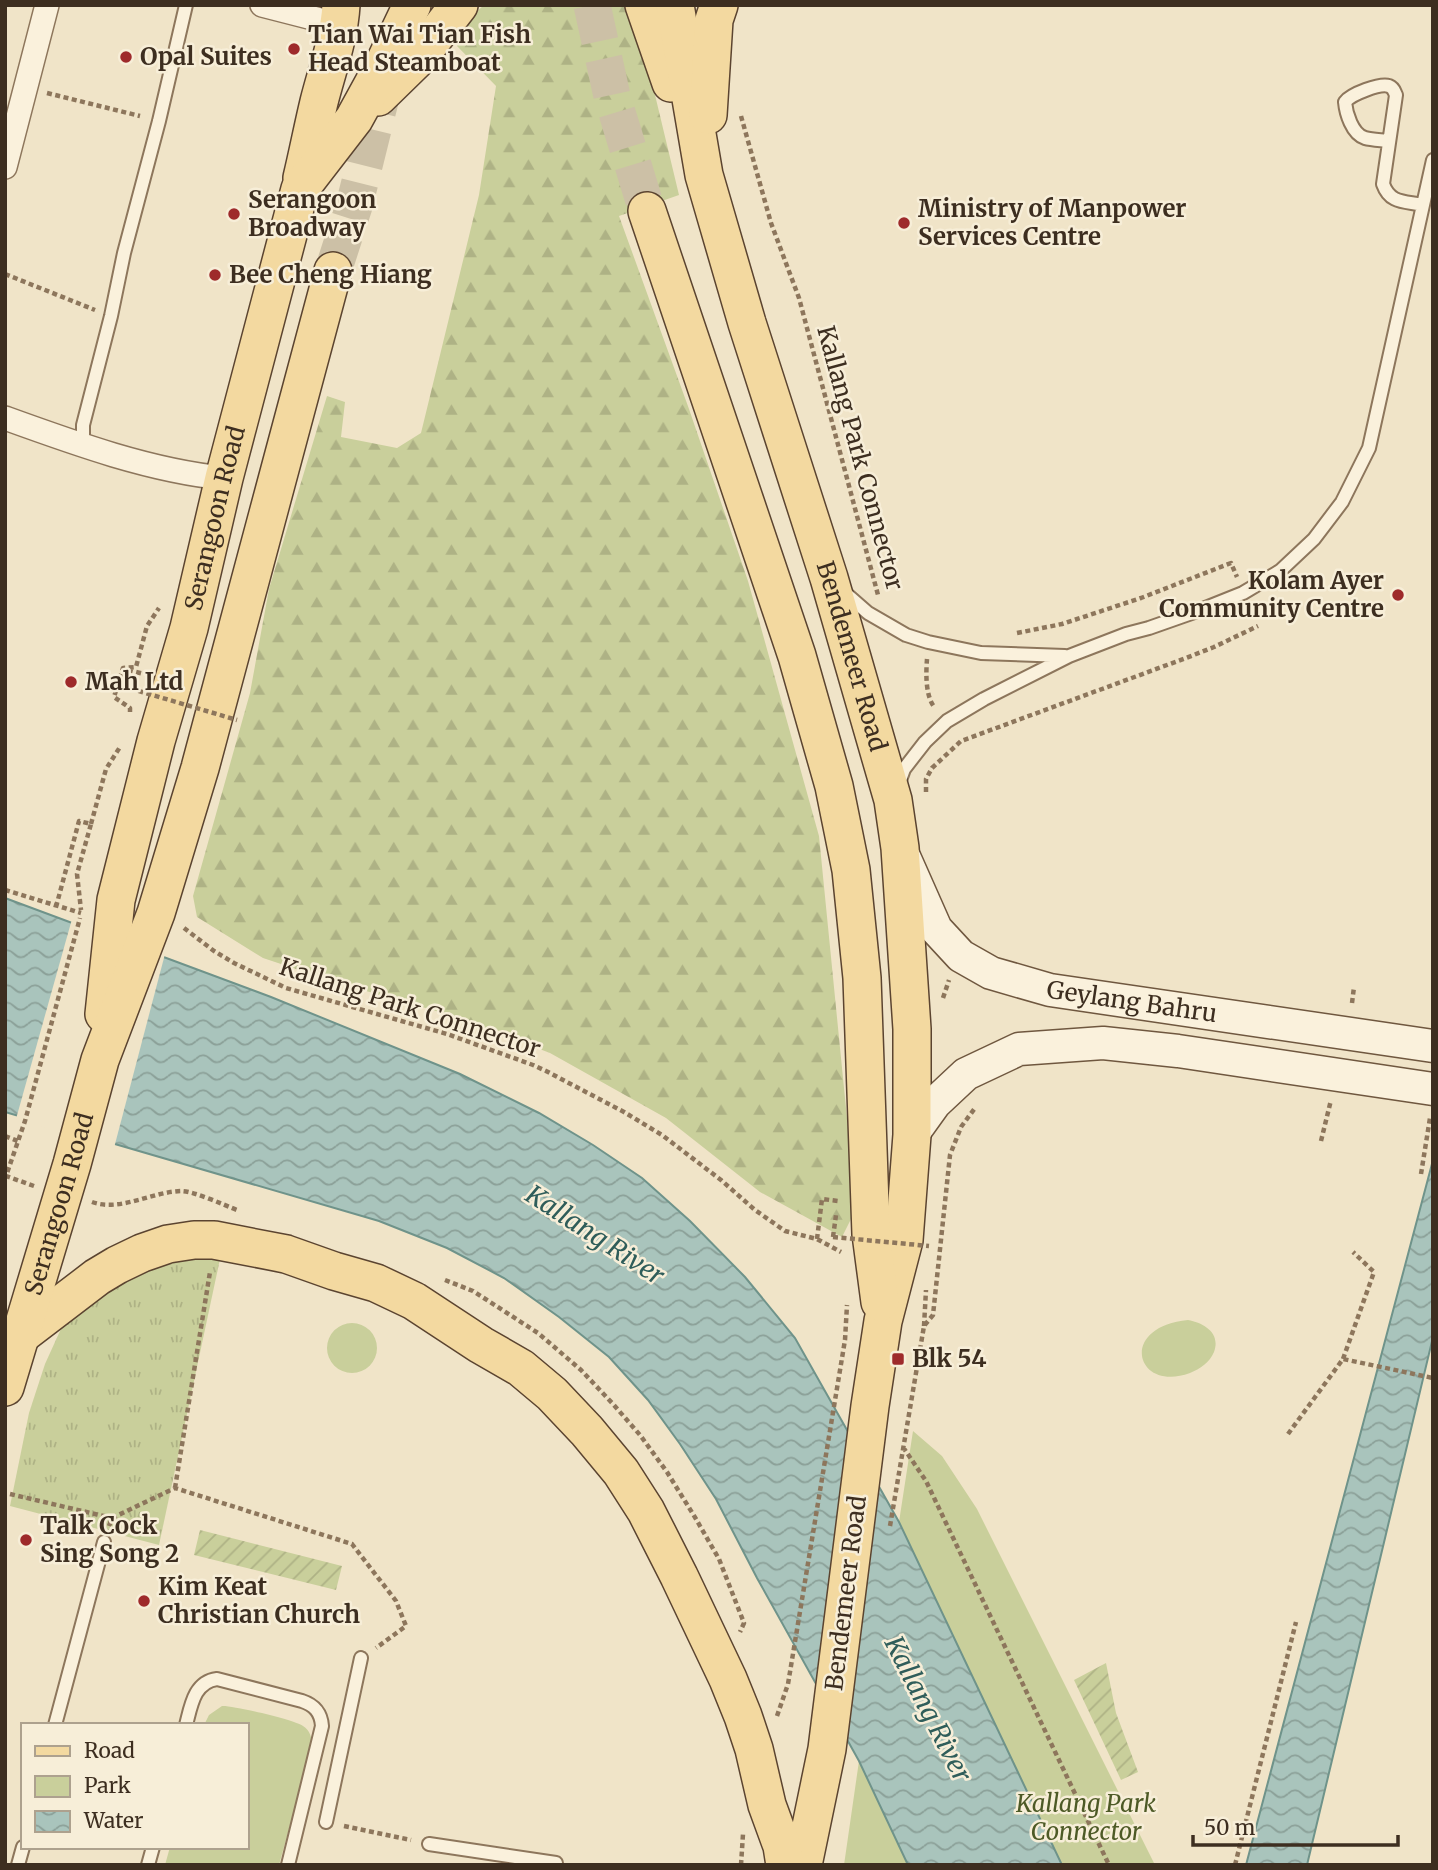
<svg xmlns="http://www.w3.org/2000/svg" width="1438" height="1870" font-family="Merriweather,serif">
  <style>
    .grass { fill: url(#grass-tufts) }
    .forest { fill: url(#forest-firs) }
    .park { fill: #c9cf9b }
    .garden { fill: url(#garden-furrows) }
    .water { fill: url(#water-waves); stroke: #6f938a; stroke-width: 2 }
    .pier { fill: #f0e4c8 }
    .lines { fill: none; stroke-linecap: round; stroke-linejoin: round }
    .primary-tunnel { stroke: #ccc0a6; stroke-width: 37; stroke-dasharray: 37 18; stroke-linecap: butt }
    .service-casing { stroke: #8d765c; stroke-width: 16 }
    .minor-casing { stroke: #8d765c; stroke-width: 26 }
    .secondary-casing { stroke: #6f573f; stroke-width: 35 }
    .primary-casing { stroke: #5b4430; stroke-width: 40 }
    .path { stroke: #8d765c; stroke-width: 4.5; stroke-dasharray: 5 3.5; stroke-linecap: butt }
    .service { stroke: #faf1dc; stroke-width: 12 }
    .minor { stroke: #faf1dc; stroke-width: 23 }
    .secondary { stroke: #faf1dc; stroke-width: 32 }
    .primary { stroke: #f3d9a0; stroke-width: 37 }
    .path-bridge { stroke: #8d765c; stroke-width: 4.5; stroke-dasharray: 5 3.5; stroke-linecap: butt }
    .poi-dot { fill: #9e2a2b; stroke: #f7eed8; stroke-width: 2.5 }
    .labels { text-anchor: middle; stroke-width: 5; stroke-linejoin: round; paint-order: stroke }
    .poi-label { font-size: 24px; font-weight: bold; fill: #3d2e20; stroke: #f7eed8; text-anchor: start }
    .street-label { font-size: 24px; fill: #3d2e20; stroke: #f7eed8 }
    .park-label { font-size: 24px; font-style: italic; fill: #4d5a26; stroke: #f7eed8 }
    .water-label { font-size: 26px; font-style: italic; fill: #2f5d5a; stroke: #f7eed8 }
  </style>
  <defs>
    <pattern id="grass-tufts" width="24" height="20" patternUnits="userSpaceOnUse" patternTransform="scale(1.75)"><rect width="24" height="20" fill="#c9cf9b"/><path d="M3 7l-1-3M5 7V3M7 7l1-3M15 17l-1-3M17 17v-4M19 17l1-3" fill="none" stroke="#aeb285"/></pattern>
    <pattern id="forest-firs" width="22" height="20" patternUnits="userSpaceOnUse" patternTransform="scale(1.75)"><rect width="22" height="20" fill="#c9cf9b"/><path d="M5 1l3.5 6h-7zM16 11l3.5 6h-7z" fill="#aeb285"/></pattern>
    <pattern id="garden-furrows" width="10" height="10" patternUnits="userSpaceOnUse" patternTransform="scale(1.75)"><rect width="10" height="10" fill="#c9cf9b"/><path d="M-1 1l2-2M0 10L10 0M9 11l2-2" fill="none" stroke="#aeb285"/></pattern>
    <pattern id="water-waves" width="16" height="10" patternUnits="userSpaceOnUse" patternTransform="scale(1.75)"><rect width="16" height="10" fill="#a9c4bc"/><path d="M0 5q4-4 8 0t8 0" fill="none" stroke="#8ba098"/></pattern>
  </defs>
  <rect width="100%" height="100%" fill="#f0e4c8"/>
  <path class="grass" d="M160 1255 220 1259 159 1545 10 1506 29 1413 45 1364 60 1331 82 1293Z"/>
  <path class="forest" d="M484 5H626L638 24 679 195 619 216 689 409 748 581 819 836 856 1209 842 1237 760 1192 666 1118 550 1053 450 1015 338 983 263 958 197 917 193 896 250 693 269 589 327 396 345 402 341 437 397 448 421 433 479 195 496 86 457 46 472 16Z"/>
  <path class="park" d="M1188 1320C1204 1323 1221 1333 1214 1352 1210 1362 1200 1369 1190 1373 1136 1393 1117 1327 1188 1320Z
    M327 1348a25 25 0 1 1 50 0a25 25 0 1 1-50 0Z
    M913 1431 942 1456 977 1509 1155 1865H1062L899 1522Z
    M222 1706C231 1705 296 1720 303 1726 310 1730 312 1738 312 1745L279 1865H165L170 1847H247V1725H204L209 1715Z
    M859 1761 908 1865H844Z"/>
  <path class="garden" d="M200 1530 342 1566 336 1590 194 1555Z
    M1106 1663 1116 1713 1138 1772 1121 1780 1074 1680Z"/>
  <path class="water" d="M5 898 271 997 460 1074 539 1113 593 1145 642 1178 690 1221 745 1277 795 1338 899 1522 1062 1865H908L859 1761 757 1578 716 1499 680 1444 648 1400 609 1357 559 1317 504 1278 447 1248 379 1221 5 1112Z
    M1433 1160V1337L1307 1865H1246Z"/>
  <path class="pier" d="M72 919 165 954 114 1148 16 1119Z"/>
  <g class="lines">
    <path class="primary-tunnel" d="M592 5 612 96 647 211
      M333 271 354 206 388 69"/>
    <defs>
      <path id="service" d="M1389 141C1382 140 1372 140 1365 138 1352 134 1346 113 1345 102 1351 94 1380 83 1389 86 1394 88 1394 91 1396 95L1383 184C1390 204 1405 201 1423 205
        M83 446V425L111 316 124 253 159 121 186 5
        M844 592 868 613 906 635 928 642 981 653 1065 656
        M899 783 904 769 925 742 947 721 984 699 1069 656 1126 634 1149 628 1203 609 1243 593 1280 571 1314 539 1342 502 1369 448 1433 160
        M55 1725 104 1542
        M186 1725C191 1706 194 1682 217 1679L302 1701C314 1705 321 1712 322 1726L288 1865
        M326 1822 361 1658
        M429 1844 556 1863
        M18 1865 23 1847
        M148 1865 153 1847"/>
      <path id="minor" d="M262 5 340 25
        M5 167 47 5
        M5 418C74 443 151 471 224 478"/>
      <g id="secondary">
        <path id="s1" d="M905 859 936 929 961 956 991 973 1050 990 1433 1046"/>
        <path d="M912 1135 935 1103 966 1074 1019 1049 1103 1043 1178 1051 1433 1089"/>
      </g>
      <g id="primary">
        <path d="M644 5 671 83"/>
        <path id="s2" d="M675 5 704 175 747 323 829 578 893 800 900 848 912 1029V1135L904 1240 883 1321 870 1406 827 1749 803 1865"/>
        <path d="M378 97 419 57 459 5"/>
        <path d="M708 115 714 20 719 5"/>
        <path d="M302 178C308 153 313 127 319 102 327 70 339 39 341 5"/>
        <path d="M647 211 797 656 834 786 851 870 862 978 871 1234 880 1302"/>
        <path id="s3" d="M104 1014 116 900 156 741 189 628 224 478 300 189 354 119 382 68 412 5"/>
        <path d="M21 1335 97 1277 117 1265 142 1253 168 1244 194 1240H214L286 1254 334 1271 376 1283 414 1301 481 1345 521 1368 552 1394 587 1431 621 1472 646 1511 679 1576 728 1679 743 1716 754 1749 767 1805 782 1846 785 1865"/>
        <path id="s4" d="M5 1387 72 1164 100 1060 156 913 200 768 333 271"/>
      </g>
    </defs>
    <use href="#service" class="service-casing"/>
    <use href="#minor" class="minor-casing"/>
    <use href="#secondary" class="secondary-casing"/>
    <use href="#primary" class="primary-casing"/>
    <path class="path" d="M47 93 140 116
      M741 116 771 223 799 298 878 595
      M5 274 95 310
      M1017 633 1062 624 1141 598 1231 563 1237 577
      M927 659C926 673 925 696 935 708
      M122 686 128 670 144 674
      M130 712V708L114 697 123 668 136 667 147 626 159 608
      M926 792V779L932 768 961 741 1186 658 1214 647 1258 626
      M91 824 106 769 120 747
      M5 890 81 913
      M56 907 79 821 91 824 77 874 81 910
      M184 928 214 951 234 963 286 988 447 1034 533 1065 546 1071 624 1112 662 1135 721 1180 755 1210 785 1231 817 1239 841 1252
      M943 998 949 980
      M1352 1003 1354 987
      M5 1136 18 1141
      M1321 1141 1331 1100
      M1421 1174 1430 1118
      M34 1186 6 1176 25 1121 80 918
      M92 1202C120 1212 151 1192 181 1191 194 1191 224 1205 237 1210
      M833 1237 836 1215
      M817 1239 822 1199 838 1201V1203
      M445 1280 473 1291 538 1333 581 1370 613 1404 640 1435 667 1472 696 1519 719 1559 744 1623 740 1632
      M924 1326 926 1290
      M1343 1359 1374 1272 1353 1252
      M1288 1434 1343 1359 1433 1378
      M903 1447 926 1481 1109 1865
      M175 1488 210 1272
      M10 1494 112 1518
      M109 1526 112 1518 175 1488 352 1544 396 1601 406 1626 376 1648
      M890 1526 924 1326 933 1315 950 1155 961 1127 975 1108
      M777 1716 788 1684 845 1340 847 1305
      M344 1826 411 1840
      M741 1865 743 1834
      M1235 1865 1296 1622"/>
    <use href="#service" class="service"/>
    <use href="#minor" class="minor"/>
    <use href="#secondary" class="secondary"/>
    <use href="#primary" class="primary"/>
    <path class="path-bridge" d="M122 686 237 720
      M833 1237 929 1246"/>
  </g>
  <g class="poi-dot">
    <circle cx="294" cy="49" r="7"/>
    <circle cx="126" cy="57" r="7"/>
    <circle cx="234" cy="214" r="7"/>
    <circle cx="904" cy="223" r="7"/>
    <circle cx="215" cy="275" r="7"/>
    <circle cx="1398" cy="595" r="7"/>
    <circle cx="71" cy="682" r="7"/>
    <rect x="891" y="1352" width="14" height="14" rx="3.5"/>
    <circle cx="26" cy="1540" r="7"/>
    <circle cx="144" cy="1601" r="7"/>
  </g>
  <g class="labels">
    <g class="poi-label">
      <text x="308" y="43">Tian Wai Tian Fish<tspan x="308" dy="28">Head Steamboat</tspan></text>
      <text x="140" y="65">Opal Suites</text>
      <text x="248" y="208">Serangoon<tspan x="248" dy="28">Broadway</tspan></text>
      <text x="918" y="217">Ministry of Manpower<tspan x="918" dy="28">Services Centre</tspan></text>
      <text x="229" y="283">Bee Cheng Hiang</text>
      <text x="1384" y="589" text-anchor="end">Kolam Ayer<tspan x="1384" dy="28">Community Centre</tspan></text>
      <text x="85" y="690">Mah Ltd</text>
      <text x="912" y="1367">Blk 54</text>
      <text x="40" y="1534">Talk Cock<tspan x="40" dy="28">Sing Song 2</tspan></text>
      <text x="158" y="1595">Kim Keat<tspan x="158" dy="28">Christian Church</tspan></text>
    </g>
    <g class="street-label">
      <text transform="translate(860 458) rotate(75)" y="8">Kallang Park Connector</text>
      <text dy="8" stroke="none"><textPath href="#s3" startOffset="509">Serangoon Road</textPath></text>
      <text dy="8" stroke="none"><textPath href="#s2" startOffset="676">Bendemeer Road</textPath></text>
      <text dy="8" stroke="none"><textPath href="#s1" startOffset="292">Geylang Bahru</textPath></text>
      <text transform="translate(410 1008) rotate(18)" y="8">Kallang Park Connector</text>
      <text dy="8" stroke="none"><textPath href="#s4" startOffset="191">Serangoon Road</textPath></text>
      <text transform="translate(846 1593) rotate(-83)" y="8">Bendemeer Road</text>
    </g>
    <g class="park-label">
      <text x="1086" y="1812">Kallang Park<tspan x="1086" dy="28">Connector</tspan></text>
    </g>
    <g class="water-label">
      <text transform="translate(595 1235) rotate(33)" y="9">Kallang River</text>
      <text transform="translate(928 1709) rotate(63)" y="9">Kallang River</text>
    </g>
  </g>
  <rect width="1438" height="1870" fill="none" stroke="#3d2e20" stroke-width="14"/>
  <rect x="21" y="1723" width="228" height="126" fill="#f7eed8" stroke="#ada18e" stroke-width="2"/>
  <rect x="35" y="1746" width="35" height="10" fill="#f3d9a0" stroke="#ada18e" stroke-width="2"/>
  <text x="84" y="1758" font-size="21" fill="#3d2e20">Road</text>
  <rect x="35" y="1776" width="35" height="21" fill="#c9cf9b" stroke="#ada18e" stroke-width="2"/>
  <text x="84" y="1793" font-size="21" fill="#3d2e20">Park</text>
  <rect x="35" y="1811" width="35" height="21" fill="url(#water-waves)" stroke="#ada18e" stroke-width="2"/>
  <text x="84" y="1828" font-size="21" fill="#3d2e20">Water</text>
  <path d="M1193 1835v10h205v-10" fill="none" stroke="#3d2e20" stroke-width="3.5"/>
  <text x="1204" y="1835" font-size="21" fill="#3d2e20" stroke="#f7eed8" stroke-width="5" paint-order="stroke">50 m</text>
</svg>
